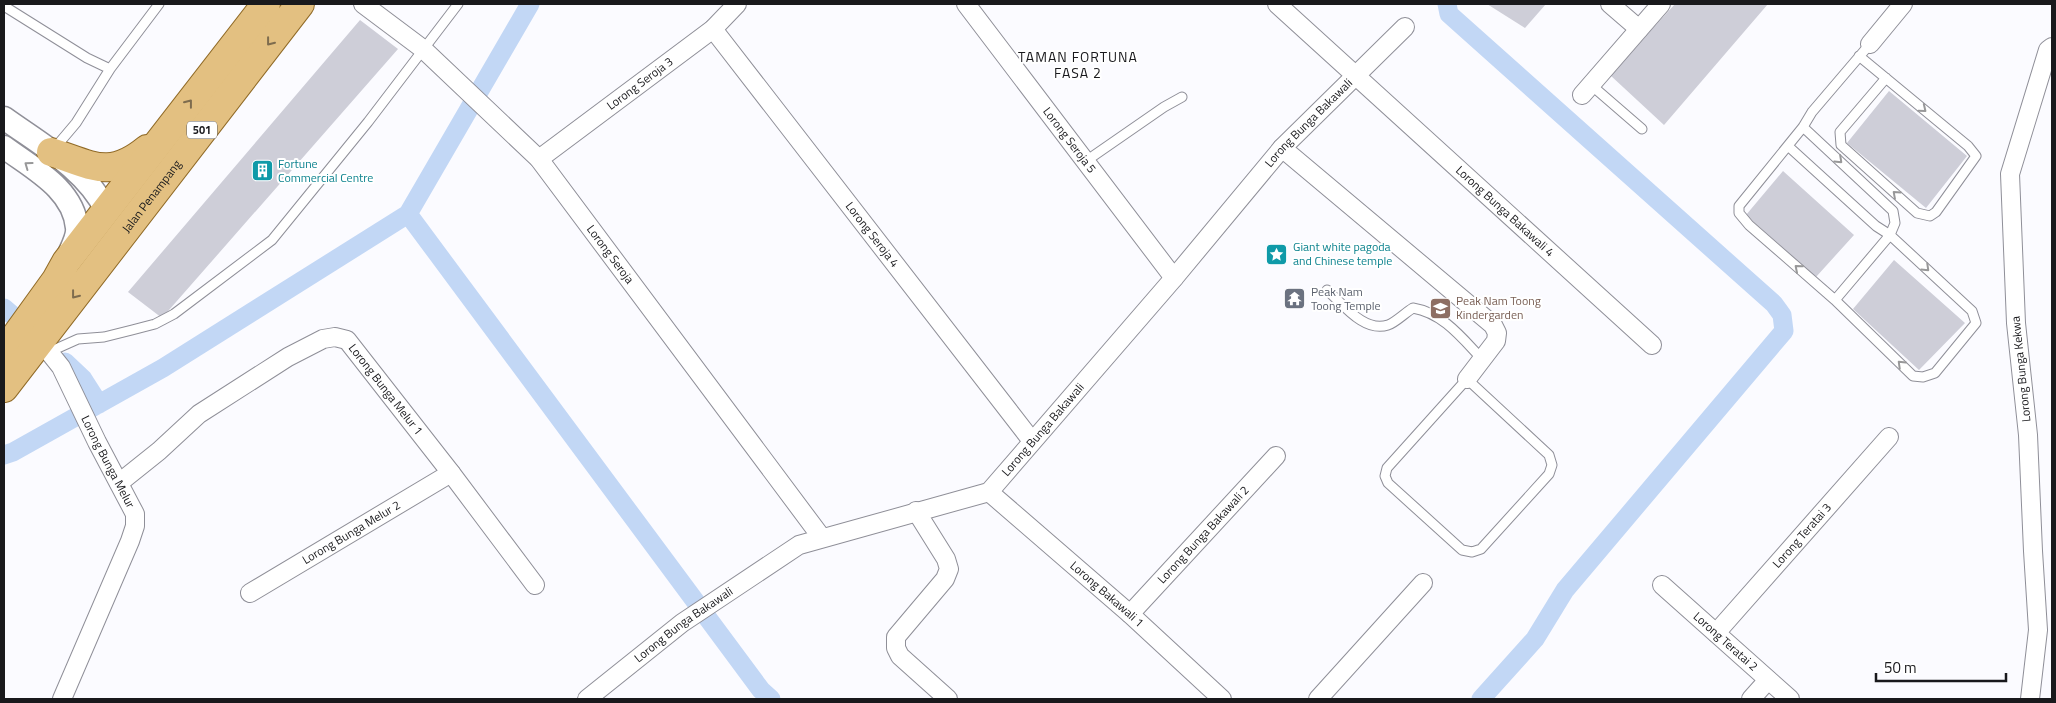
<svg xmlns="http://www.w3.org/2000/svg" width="2056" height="703" font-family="'Titillium Web',sans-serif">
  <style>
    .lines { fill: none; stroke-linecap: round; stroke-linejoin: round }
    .canal { stroke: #c2d7f5; stroke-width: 19 }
    .building { fill: #ceced8 }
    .service-casing { stroke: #8f8f98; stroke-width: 11 }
    .minor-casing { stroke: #8f8f98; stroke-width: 20 }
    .tertiary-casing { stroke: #8f8f98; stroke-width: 25 }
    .primary-casing { stroke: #906a27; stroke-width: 30 }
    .service { stroke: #fff; stroke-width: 9 }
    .minor { stroke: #fff; stroke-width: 18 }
    .tertiary { stroke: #fff; stroke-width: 22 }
    .primary { stroke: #e3c081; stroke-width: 28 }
    .oneway { stroke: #7e6c4e }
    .oneway2 { stroke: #989899 }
    .labels { text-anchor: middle; stroke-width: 4; stroke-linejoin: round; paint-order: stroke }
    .shield { fill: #fff; stroke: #5e5e60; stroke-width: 1 }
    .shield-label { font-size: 11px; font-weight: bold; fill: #19191c }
    .street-label { font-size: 12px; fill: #19191c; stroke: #fff }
    .culture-label { font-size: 12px; fill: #0d838f; stroke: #fff; text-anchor: start }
    .worship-label { font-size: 12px; fill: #5b616d; stroke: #fff; text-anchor: start }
    .education-label { font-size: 12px; fill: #785e54; stroke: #fff; text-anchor: start }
    .neighbourhood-label { font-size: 14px; letter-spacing: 1px; fill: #19191c; stroke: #fff }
  </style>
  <rect width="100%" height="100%" fill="#fbfbff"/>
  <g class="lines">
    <path class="canal" d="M1447 4 1449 14 1774 304 1782 315 1784 331 1565 590 1535 639 1481 699
      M408 214 761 690 771 699
      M4 308 32 332
      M65 362 83 379 99 404
      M4 455 13 452 163 368 408 214 530 4"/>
  </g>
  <path class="building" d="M1487 4H1546L1525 28Z
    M1675 4H1768L1664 125 1610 75Z
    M360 20 398 49 162 318 128 292Z
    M1889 91 1967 156 1926 208 1847 143Z
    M1783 171 1854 235 1816 277 1746 215Z
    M1894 260 1965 323 1919 370 1853 309Z"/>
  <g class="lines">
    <defs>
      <path id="service" d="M4 6 87 58 110 69
        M1859 56 1968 146 1976 156 1936 212 1930 216 1917 213 1841 145 1840 132 1886 78
        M1590 84 1642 129
        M1803 127 1893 211 1895 223 1890 235 1835 300
        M1788 146 1876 226 1890 235 1972 311 1976 323 1935 373 1923 377 1913 376 1835 300 1749 225 1739 213V206L1803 127 1812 112 1870 44
        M54 149 76 123 110 69 159 4
        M1086 161 1164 107 1182 97
        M1327 290C1343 304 1364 333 1388 325 1395 323 1406 312 1413 308 1443 313 1462 338 1482 359
        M49 352 78 339 104 337 132 330 155 324 174 314 272 240 368 122 458 4
        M1467 379 1549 455 1552 465 1549 474 1481 549 1472 552 1462 550 1388 483 1385 476 1387 468Z"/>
      <g id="minor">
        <path id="s1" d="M363 4 423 49 539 159 822 538"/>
        <path id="s2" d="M966 4 1174 278"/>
        <path id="s3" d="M1277 4 1652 345"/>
        <path d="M1610 4 1639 29"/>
        <path id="s4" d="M713 29 1032 441"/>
        <path d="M1870 44 1903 4"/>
        <path d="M1582 95 1661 4"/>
        <path d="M1282 148 1493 325 1497 333 1496 341 1467 379"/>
        <path id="s5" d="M539 159 713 29 737 4"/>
        <path id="s6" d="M37 343 49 352 61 367 97 442 135 514V526L130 541 62 699"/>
        <path id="s7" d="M119 483 159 451 199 414 288 357 323 339 335 337 347 340 451 473 535 585"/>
        <path id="s8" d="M989 492 1130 614 1222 699"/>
        <path d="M916 511 946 559 949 569 945 579 896 637V648L900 656 948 699"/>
        <path id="s9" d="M1662 585 1790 699"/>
        <path id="s10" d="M250 593 451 473"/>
        <path id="s11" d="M1130 614 1276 456"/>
        <path id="s12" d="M1716 633 1889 437"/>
        <path id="s13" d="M587 699 682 623 799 545 989 492 1174 278 1282 148 1405 27"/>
        <path d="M1318 699 1423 583"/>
        <path d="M1751 699 1768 680"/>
        <path d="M2030 699 2038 630 2033 551 2028 435 2016 323 2010 174 2048 50 2052 47"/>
      </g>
      <path id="tertiary" d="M4 118C40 144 86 169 106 210
        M4 147C32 168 74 189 77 228 78 236 72 247 69 254"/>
      <g id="primary">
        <path d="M51 152C92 165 109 180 147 149"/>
        <path d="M4 352 56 280 66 262 266 4"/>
        <path id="s14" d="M4 388 300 4"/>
      </g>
    </defs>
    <use href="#service" class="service-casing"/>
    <use href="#minor" class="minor-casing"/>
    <use href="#tertiary" class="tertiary-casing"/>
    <use href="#primary" class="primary-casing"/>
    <use href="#service" class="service"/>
    <use href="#minor" class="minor"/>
    <use href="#tertiary" class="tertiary"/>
    <use href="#primary" class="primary"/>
  </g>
  <defs><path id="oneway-chevron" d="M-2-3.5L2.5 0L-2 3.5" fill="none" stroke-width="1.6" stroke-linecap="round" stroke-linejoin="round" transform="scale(1.25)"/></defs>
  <g class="oneway">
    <use href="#oneway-chevron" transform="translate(270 42) rotate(128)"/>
    <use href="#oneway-chevron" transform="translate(189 103) rotate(-52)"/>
    <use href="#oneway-chevron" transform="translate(75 295) rotate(128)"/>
  </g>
  <g class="oneway2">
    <use href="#oneway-chevron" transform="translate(1923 109) rotate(39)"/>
    <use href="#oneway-chevron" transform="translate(1839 160) rotate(43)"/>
    <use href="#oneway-chevron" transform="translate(28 165) rotate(-144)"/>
    <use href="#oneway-chevron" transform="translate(1896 194) rotate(-138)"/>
    <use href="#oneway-chevron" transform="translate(1798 268) rotate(-139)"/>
    <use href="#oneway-chevron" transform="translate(1926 268) rotate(44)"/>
    <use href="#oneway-chevron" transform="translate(1901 364) rotate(-136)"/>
  </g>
  <defs>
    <symbol id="building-square" viewBox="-11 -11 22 22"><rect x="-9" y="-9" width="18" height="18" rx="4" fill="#0f9aa8" stroke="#fff"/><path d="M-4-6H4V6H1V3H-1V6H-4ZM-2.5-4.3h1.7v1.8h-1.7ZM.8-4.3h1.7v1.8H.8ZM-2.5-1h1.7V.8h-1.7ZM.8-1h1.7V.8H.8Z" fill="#fff"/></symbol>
    <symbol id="sight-square" viewBox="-11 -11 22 22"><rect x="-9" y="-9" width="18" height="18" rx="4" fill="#0f9aa8" stroke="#fff"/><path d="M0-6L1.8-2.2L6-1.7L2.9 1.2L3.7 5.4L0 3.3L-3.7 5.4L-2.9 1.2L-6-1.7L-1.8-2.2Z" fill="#fff"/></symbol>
    <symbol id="temple-square" viewBox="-11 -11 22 22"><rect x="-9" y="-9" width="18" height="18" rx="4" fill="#6b7280" stroke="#fff"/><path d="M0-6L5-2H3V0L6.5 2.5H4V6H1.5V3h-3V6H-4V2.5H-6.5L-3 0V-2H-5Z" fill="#fff"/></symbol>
    <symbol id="school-square" viewBox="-11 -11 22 22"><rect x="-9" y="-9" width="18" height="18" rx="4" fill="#8d6e63" stroke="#fff"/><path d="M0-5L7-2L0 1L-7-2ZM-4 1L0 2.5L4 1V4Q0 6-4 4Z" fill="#fff"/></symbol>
  </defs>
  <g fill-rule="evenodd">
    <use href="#building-square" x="250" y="158" width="25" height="25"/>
    <use href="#sight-square" x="1264" y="242" width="25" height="25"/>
    <use href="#temple-square" x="1282" y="286" width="25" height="25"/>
    <use href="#school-square" x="1428" y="296" width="25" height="25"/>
  </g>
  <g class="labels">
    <rect class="shield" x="187" y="121.5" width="30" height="17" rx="4"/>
    <g class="shield-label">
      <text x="202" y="134">501</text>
    </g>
    <g class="street-label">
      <text dy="4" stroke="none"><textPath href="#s5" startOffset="126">Lorong Seroja 3</textPath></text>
      <text dy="4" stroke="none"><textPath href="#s13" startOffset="948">Lorong Bunga Bakawali</textPath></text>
      <text dy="4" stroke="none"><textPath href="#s2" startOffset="171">Lorong Seroja 5</textPath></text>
      <text dy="4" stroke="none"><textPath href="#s14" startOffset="242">Jalan Penampang</textPath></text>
      <text dy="4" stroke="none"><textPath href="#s3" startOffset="308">Lorong Bunga Bakawali 4</textPath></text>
      <text dy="4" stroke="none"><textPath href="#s4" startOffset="260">Lorong Seroja 4</textPath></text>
      <text dy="4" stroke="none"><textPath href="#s1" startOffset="354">Lorong Seroja</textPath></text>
      <text transform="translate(2021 369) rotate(-96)" y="4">Lorong Bunga Kekwa</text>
      <text dy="4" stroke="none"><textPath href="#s7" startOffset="338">Lorong Bunga Melur 1</textPath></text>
      <text dy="4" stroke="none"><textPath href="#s13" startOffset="542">Lorong Bunga Bakawali</textPath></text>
      <text dy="4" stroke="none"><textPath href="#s6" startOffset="140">Lorong Bunga Melur</textPath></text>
      <text dy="4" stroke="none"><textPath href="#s10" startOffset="118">Lorong Bunga Melur 2</textPath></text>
      <text dy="4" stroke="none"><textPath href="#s11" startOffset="108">Lorong Bunga Bakawali 2</textPath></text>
      <text dy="4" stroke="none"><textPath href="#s12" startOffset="130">Lorong Teratai 3</textPath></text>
      <text dy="4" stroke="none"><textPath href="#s8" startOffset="156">Lorong Bakawali 1</textPath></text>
      <text dy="4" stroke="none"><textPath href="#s13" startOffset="122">Lorong Bunga Bakawali</textPath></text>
      <text dy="4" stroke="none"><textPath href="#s9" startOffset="85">Lorong Teratai 2</textPath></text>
    </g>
    <g class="culture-label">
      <text x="278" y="168">Fortune<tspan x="278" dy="14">Commercial Centre</tspan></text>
      <text x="1293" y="251">Giant white pagoda<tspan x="1293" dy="14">and Chinese temple</tspan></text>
    </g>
    <g class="worship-label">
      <text x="1311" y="296">Peak Nam<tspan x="1311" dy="14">Toong Temple</tspan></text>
    </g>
    <g class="education-label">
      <text x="1456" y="305">Peak Nam Toong<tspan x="1456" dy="14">Kindergarden</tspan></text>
    </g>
    <g class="neighbourhood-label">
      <text x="1078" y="62">TAMAN FORTUNA<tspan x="1078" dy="16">FASA 2</tspan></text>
    </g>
  </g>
  <rect width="2056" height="703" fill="none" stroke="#19191c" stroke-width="10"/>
  <path d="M1876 673v8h130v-8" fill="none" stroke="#19191c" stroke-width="2.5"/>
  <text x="1884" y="673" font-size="15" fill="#19191c" stroke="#ffffff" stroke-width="4" paint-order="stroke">50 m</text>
</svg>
